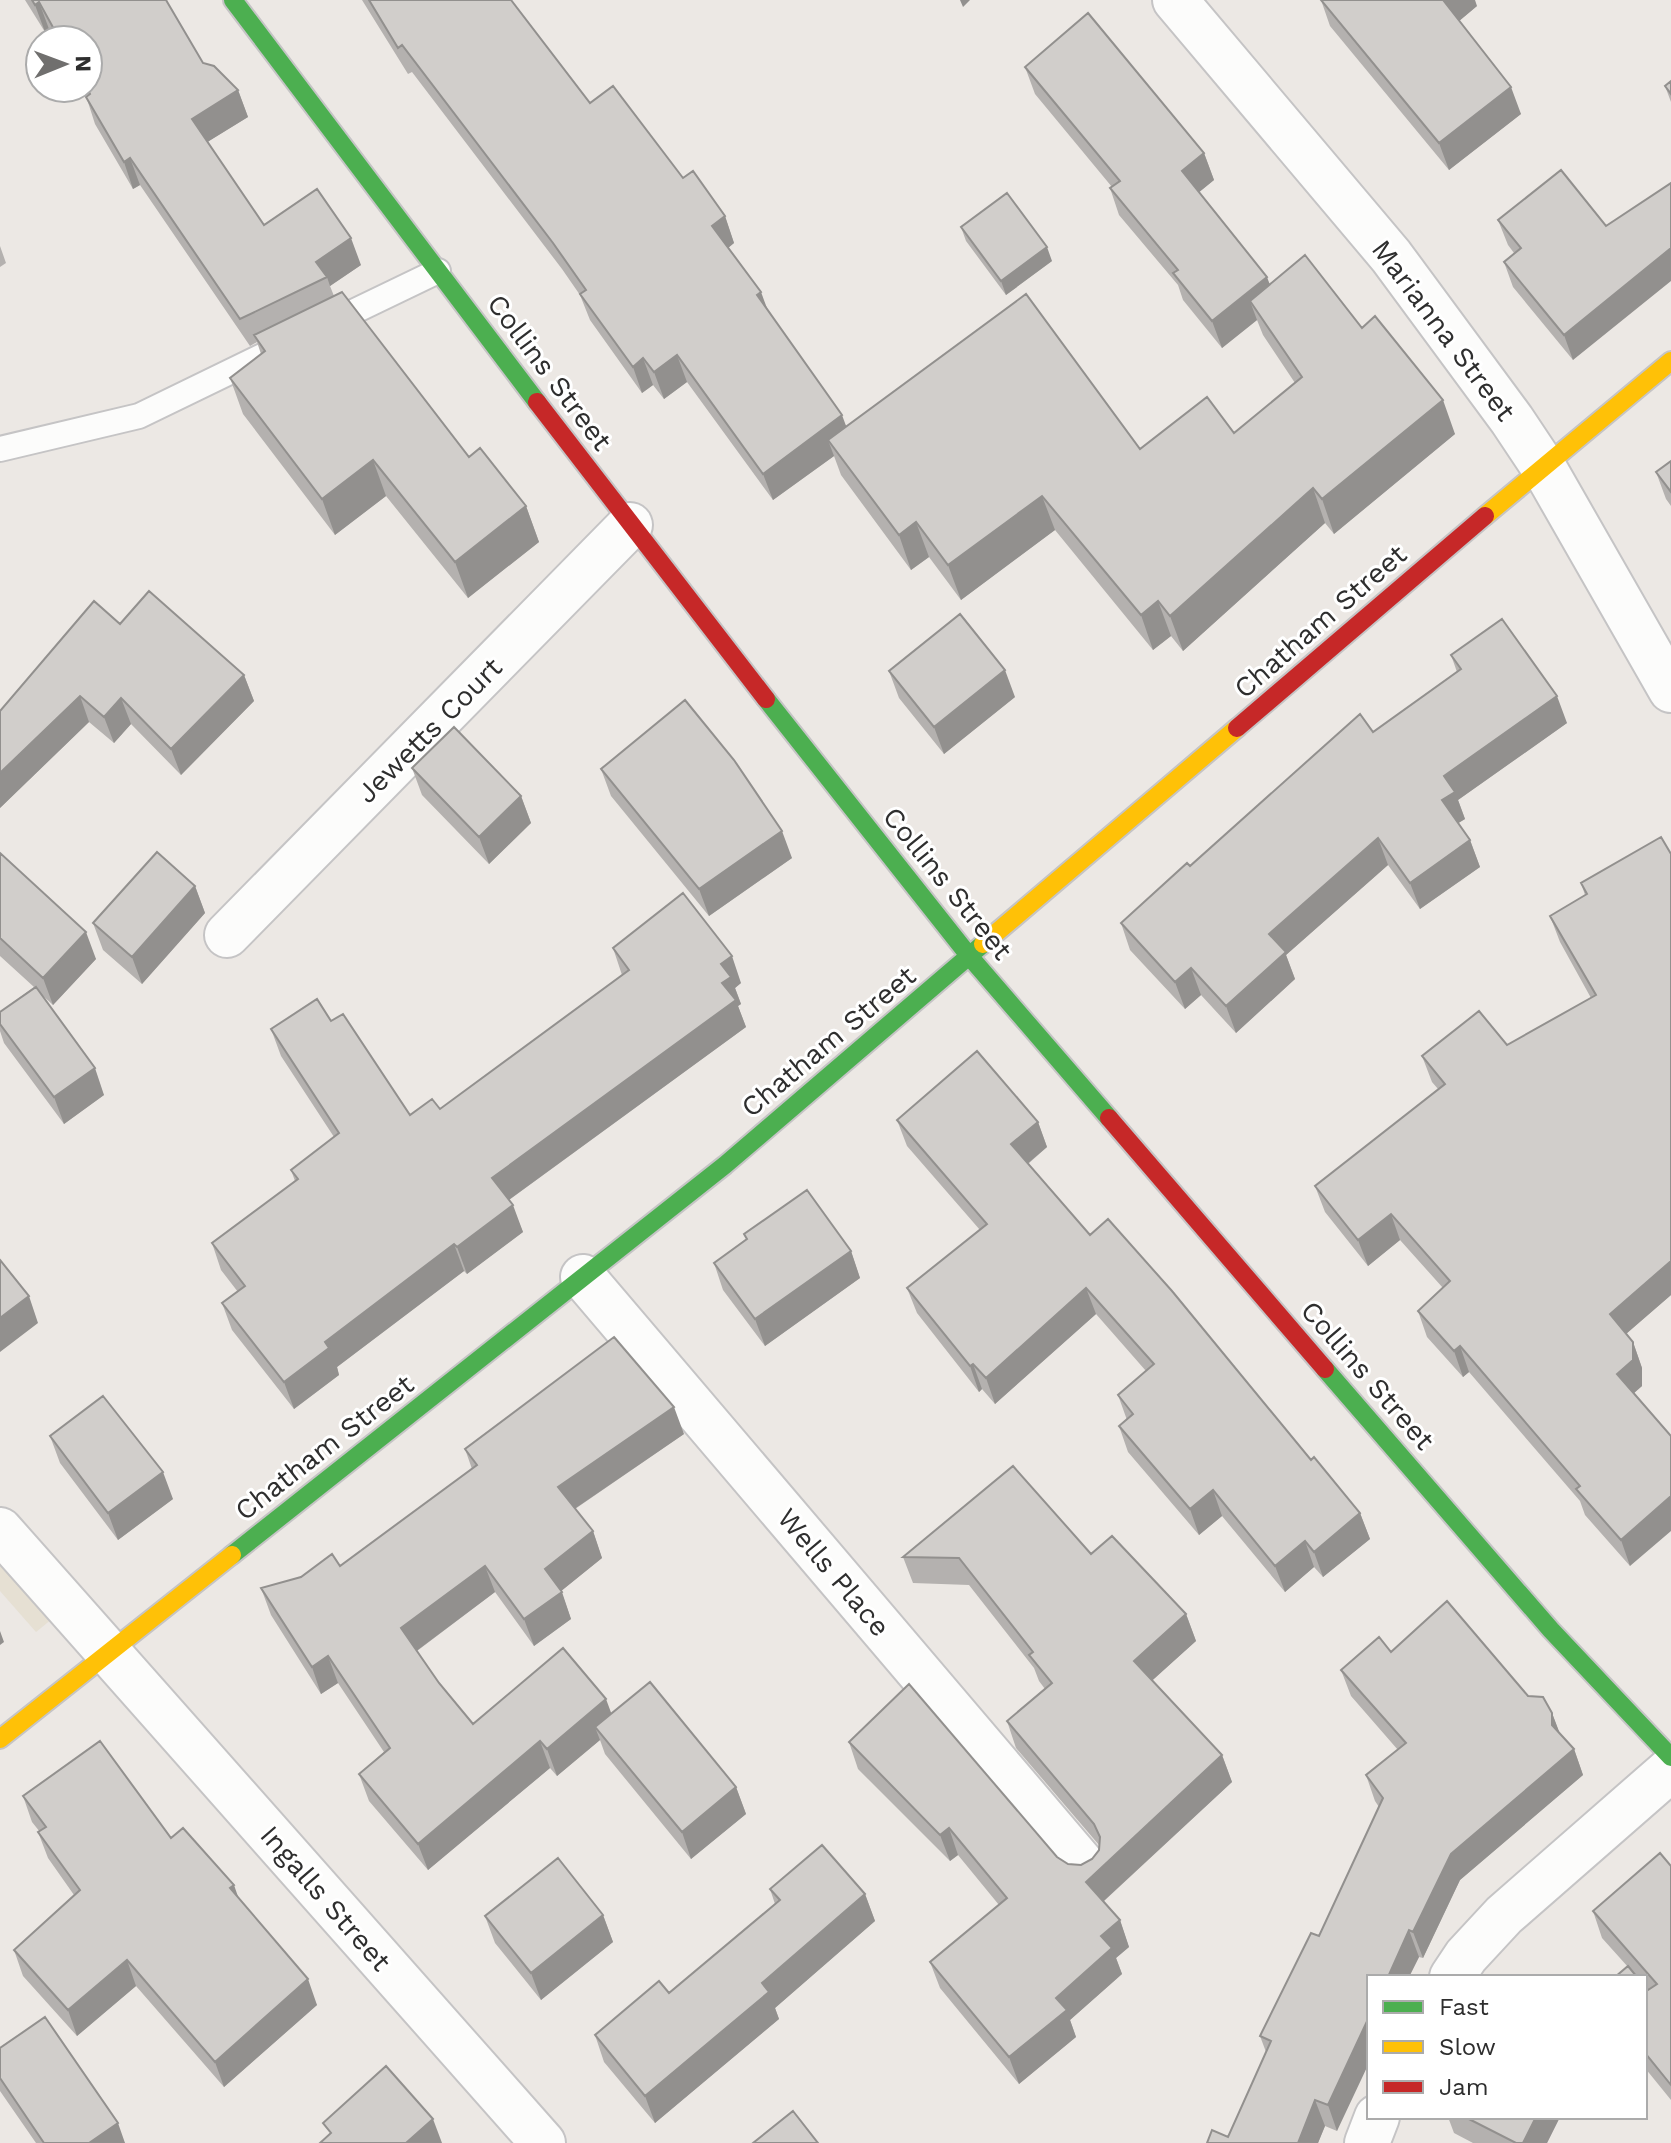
<svg xmlns="http://www.w3.org/2000/svg" width="1671" height="2143" font-family="'Work Sans',sans-serif">
  <style>
    .education { fill: #e6e0d3 }
    .lines { fill: none; stroke-linecap: round; stroke-linejoin: round }
    .lane-casing { stroke: #c5c4c5; stroke-width: 28 }
    .street-casing { stroke: #c5c4c5; stroke-width: 48 }
    .fast-casing { stroke: #c5c4c5; stroke-width: 22 }
    .slow-casing { stroke: #c5c4c5; stroke-width: 22 }
    .jam-casing { stroke: #c5c4c5; stroke-width: 22 }
    .lane { stroke: #fcfcfb; stroke-width: 24 }
    .street { stroke: #fcfcfb; stroke-width: 44 }
    .fast { stroke: #4caf50; stroke-width: 18 }
    .slow { stroke: #ffc107; stroke-width: 18 }
    .jam { stroke: #c62828; stroke-width: 18 }
    .wall { fill: #b4b1af }
    .shaded-wall { fill: #92908e }
    .building { fill: #d1cecb; stroke: #92908e; stroke-width: 2 }
    .labels { text-anchor: middle; stroke-width: 6; stroke-linejoin: round; paint-order: stroke }
    .street-label { font-size: 28px; fill: #2e2e2e; stroke: #fff }
  </style>
  <rect width="100%" height="100%" fill="#ece8e4"/>
  <path class="education" d="M0 1506 79 1597 36 1632 0 1591Z"/>
  <g class="lines">
    <defs>
      <path id="lane" d="M328 324 438 271
        M0 449 139 416 281 347"/>
      <path id="street" d="M1175 0 1391 256 1512 420 1544 468 1671 690
        M227 935 630 525
        M583 1277 1085 1867
        M0 1530 543 2143
        M1452 1977 1466 1956 1504 1915 1671 1769
        M1367 2143 1377 2117"/>
      <path id="fast" d="M233 0 537 402
        M766 699 970 957 1109 1118
        M1325 1369 1551 1630 1671 1757
        M232 1555 725 1165 983 944"/>
      <path id="slow" d="M1485 516 1671 361
        M983 944 1237 728
        M0 1739 232 1555"/>
      <path id="jam" d="M537 402 766 699
        M1237 728 1485 516
        M1109 1118 1325 1369"/>
    </defs>
    <use href="#lane" class="lane-casing"/>
    <use href="#street" class="street-casing"/>
    <use href="#fast" class="fast-casing"/>
    <use href="#slow" class="slow-casing"/>
    <use href="#jam" class="jam-casing"/>
    <use href="#lane" class="lane"/>
    <use href="#street" class="street"/>
    <use href="#fast" class="fast"/>
    <use href="#slow" class="slow"/>
    <use href="#jam" class="jam"/>
  </g>
  <path class="wall" d="M25 0H167L169 7 203 63 238 90 248 117 207 142 264 225 361 265 330 286 334 296 469 457 526 506 539 542 468 598 386 496 335 535 243 414 230 378 261 354 257 342 250 346 140 185 133 189 95 124 86 96 81 88H88V40H54L49 29 45 32Z
    M362 0H511L590 103 683 178 725 216 734 243 728 248 768 311 846 426 1140 449 1234 433 1295 383 1263 335 1257 320 1222 348 1183 300 1178 285 1119 215 1110 188 1112 187 1035 94 1025 67 1204 153 1214 180 1199 192 1270 284 1362 328 1455 434 1334 534 1325 523 1183 651 1171 636 1153 650 1055 530 961 600 929 557 911 570 841 475 834 456 773 500 687 382 664 399 653 385 642 393 590 320 580 295 562 269 412 72 408 74Z
    M1321 0 1477 6 1459 21 1521 114 1449 170 1330 26Z
    M1671 81V102L1665 86Z
    M1498 220 1606 226 1573 360 1513 287 1504 262 1514 253 1508 245Z
    M961 227 1052 261 1006 295 966 241Z
    M0 246 6 263 0 267Z
    M1671 461V506L1666 499 1656 472Z
    M120 624 244 675 254 701 181 775 131 724 114 743 89 722 0 808V711Z
    M1451 655 1567 723 1458 800 1465 819 1458 823 1470 840 1480 867 1420 909 1388 865 1286 955 1295 979 1236 1033 1201 995 1185 1009 1130 950 1121 923 1190 866 1457 672Z
    M889 671 1015 697 944 754 899 698Z
    M412 768 521 796 531 823 489 864 422 795Z
    M601 769 792 858 709 916 611 796Z
    M0 853 96 959 53 1005 40 993 104 1095 64 1124 4 1043 0 1031V1012L34 987 0 956Z
    M1671 854V1295L1626 1334 1633 1342 1642 1368V1386L1634 1393 1630 1566 1585 1515 1580 1501 1469 1372 1463 1377 1427 1337 1418 1311 1443 1288 1400 1240 1368 1266 1325 1212 1315 1186 1438 1089 1432 1082 1422 1056 1507 1045 1591 998 1560 942 1550 916 1585 895 1581 883Z
    M195 886 205 913 142 984 103 950 93 923Z
    M613 948 741 983 735 988 741 1004 738 1006 746 1027 509 1200 523 1232 467 1274 464 1271 337 1367 339 1375 294 1409 232 1330 222 1303 238 1292 221 1270 212 1243 295 1181 291 1170 334 1137 281 1056 271 1029 331 1021 410 1115 440 1109 622 975Z
    M897 1120 1038 1122 1047 1147 1028 1164 1090 1235 1311 1460 1360 1513 1370 1539 1323 1577 1314 1567 1285 1592 1222 1516 1199 1535 1128 1452 1119 1426 1127 1420 1118 1395 1146 1371 1096 1314 995 1404 982 1389 979 1392 917 1313 907 1288 980 1230 907 1146Z
    M744 1234 851 1251 860 1278 765 1346 723 1290 714 1263 746 1239Z
    M684 1434 575 1509 593 1531 602 1558 561 1591 571 1619 534 1646 495 1592 417 1651 439 1683 473 1724 612 1714 736 1787 746 1814 691 1859 605 1754 600 1740 557 1776 550 1768 428 1870 369 1801 359 1774 384 1752 338 1683 321 1694 271 1615 261 1588 340 1566 472 1469 465 1449Z
    M50 1436 173 1499 118 1540 60 1463Z
    M1091 1554 1186 1614 1196 1641 1152 1680 1222 1755 1232 1782 1103 1902 1120 1920 1129 1947 1116 1958 1122 1974 1070 2020 1076 2037 1019 2084 940 1988 930 1962 999 1905 958 1855 950 1861 858 1769 849 1742 1068 1864 1081 1865 1092 1859 1099 1850V1845L1016 1748 1007 1721 1045 1689 1039 1681 1034 1668 969 1585 913 1583 903 1557Z
    M1391 1652 1528 1696 1552 1713 1560 1735 1574 1749 1583 1775 1460 1880 1423 1958 1419 1957 1409 1977H1369L1337 2131 1325 2126 1318 2143H1207L1228 2137 1266 2052 1260 2036 1319 1936 1379 1807 1375 1801 1366 1775 1398 1750 1351 1696 1341 1670Z
    M23 1796 171 1838 239 1898 317 2005 224 2087 136 1986 77 2036 23 1976 14 1950 74 1895 48 1858 38 1832H40L32 1822Z
    M1671 1866V2100L1645 2068V1977H1637L1602 1938 1593 1911Z
    M770 1889 865 1894 875 1921 775 2008 779 2019 655 2123 604 2062 595 2035 669 1993 775 1904Z
    M603 1915 613 1942 541 2000 495 1943 485 1916Z
    M0 2048 125 2143H36L0 2091Z
    M1448 2117H1560L1547 2143H1473L1454 2133Z"/>
  <path class="shaded-wall" d="M960 0H970L963 7Z
    M1442 0H1475L1477 6 1452 27Z
    M39 2 49 29 45 32 35 5Z
    M1511 87 1521 114 1449 170 1439 143Z
    M238 90 248 117 201 146 192 119Z
    M1204 153 1214 180 1192 198 1182 171Z
    M130 158 140 185 133 189 124 162Z
    M725 216 734 243 722 253 712 226Z
    M351 238 361 265 330 286 327 277 316 262Z
    M1047 247 1052 261 1006 295 1001 281Z
    M1671 248V281L1573 360 1564 335Z
    M1267 277 1277 304 1250 301 1257 320 1222 348 1212 321Z
    M761 292 771 319 757 295Z
    M677 355 687 382 664 399 654 372Z
    M643 358 653 385 642 393 633 367Z
    M1443 400 1455 434 1334 534 1322 499Z
    M842 415 852 442 828 440 834 456 773 500 763 474Z
    M373 460 386 496 335 535 322 499Z
    M1313 488 1325 523 1183 651 1170 616Z
    M1042 496 1055 530 961 600 948 565Z
    M526 506 539 542 468 598 455 562Z
    M916 522 929 557 911 570 899 535Z
    M1158 601 1171 636 1153 650 1141 615Z
    M1005 670 1015 697 944 754 934 727Z
    M244 675 254 701 181 775 171 749Z
    M80 696 89 722 0 808V773Z
    M1557 696 1567 723 1458 800 1465 819 1452 827 1442 800 1444 776Z
    M121 698 131 724 114 743 104 717Z
    M521 796 531 823 489 864 479 837Z
    M782 831 792 858 709 916 699 889Z
    M1378 838 1388 865 1286 955 1295 979 1236 1033 1226 1006 1269 934Z
    M1470 840 1480 867 1420 909 1410 883Z
    M195 886 205 913 142 984 132 957Z
    M86 932 96 959 53 1005 43 978Z
    M732 956 741 983 735 988 741 1004 738 1006 746 1027 502 1205 492 1178 722 983 721 964Z
    M1191 968 1201 995 1185 1009 1175 982Z
    M95 1068 104 1095 64 1124 54 1097Z
    M1038 1122 1047 1147 1020 1170 1011 1144Z
    M513 1205 523 1232 467 1274 457 1247Z
    M1391 1214 1400 1240 1368 1266 1358 1240Z
    M454 1244 464 1271 337 1367 339 1375 294 1409 284 1382 325 1342Z
    M851 1251 860 1278 765 1346 755 1319Z
    M1671 1261V1295L1619 1340 1610 1314Z
    M1086 1288 1096 1314 995 1404 986 1378Z
    M29 1296 38 1323 0 1352V1318Z
    M1633 1342 1642 1368V1386L1626 1400 1617 1374Z
    M1460 1346 1469 1372 1463 1377 1454 1351Z
    M973 1364 982 1389 979 1392 970 1366Z
    M674 1407 684 1434 567 1514 558 1487Z
    M163 1472 173 1499 118 1540 108 1513Z
    M1213 1490 1222 1516 1199 1535 1190 1509Z
    M1671 1496V1531L1630 1566 1621 1540Z
    M1360 1513 1370 1539 1323 1577 1314 1552Z
    M593 1531 602 1558 555 1596 545 1569Z
    M1305 1541 1314 1567 1285 1592 1275 1566Z
    M485 1566 495 1592 411 1655 401 1628Z
    M562 1592 571 1619 534 1646 524 1619Z
    M1186 1614 1196 1641 1144 1688 1134 1661Z
    M0 1631 4 1642 0 1645Z
    M328 1656 338 1683 321 1694 312 1667Z
    M606 1699 616 1726 595 1727 600 1740 557 1776 547 1749Z
    M1552 1713 1562 1739 1552 1725Z
    M540 1741 550 1768 428 1870 418 1844Z
    M1574 1749 1583 1775 1460 1880 1423 1958 1413 1932 1451 1854Z
    M1222 1755 1232 1782 1095 1909 1086 1882Z
    M736 1787 746 1814 691 1859 682 1832Z
    M949 1828 958 1855 950 1861 940 1835Z
    M234 1885 243 1911 230 1888Z
    M865 1894 875 1921 775 2008 779 2019 655 2123 645 2096 762 1983Z
    M603 1915 613 1942 541 2000 531 1973Z
    M1120 1920 1129 1947 1116 1958 1122 1974 1070 2020 1076 2037 1019 2084 1009 2057 1056 1998 1101 1936Z
    M1409 1930 1419 1957 1409 1977H1388Z
    M127 1960 136 1986 77 2036 68 2010Z
    M308 1979 317 2005 224 2087 215 2062Z
    M1369 2017V2063L1337 2131 1328 2105Z
    M1315 2100 1325 2126 1318 2143H1298Z
    M1536 2117H1560L1547 2143H1523Z
    M433 2119 442 2143H406Z
    M118 2123 125 2143H89Z"/>
  <path class="building" d="M32 0H166L203 63 214 66 238 90 192 119 264 225 317 189 351 238 316 262 327 277 240 319 130 158 124 162 86 97 90 94 87 88H88V40H60L39 2 35 5Z
    M369 0H511L590 103 613 86 683 178 693 171 725 216 712 226 761 292 757 295 842 415 763 474 677 355 654 372 643 358 633 367 580 294 586 290 553 243 402 45 398 48Z
    M1321 0H1443L1511 87 1439 143Z
    M1088 13 1204 153 1182 171 1267 277 1212 321 1173 273 1178 270 1110 188 1120 181 1025 67Z
    M1671 81V94L1665 86Z
    M1561 170 1606 226 1671 183V248L1564 335 1504 262 1521 248 1498 220Z
    M1007 193 1047 247 1001 281 961 227Z
    M1305 255 1362 328 1375 316 1443 400 1322 499 1313 488 1170 616 1158 601 1141 615 1042 496 948 565 916 522 899 535 828 440 1026 294 1140 449 1207 397 1234 433 1302 377 1250 301Z
    M342 292 469 457 480 448 526 506 455 562 373 460 322 499 230 378 265 351 254 335Z
    M1671 461V492L1656 472Z
    M149 591 244 675 171 749 121 698 104 717 80 696 0 773V711L94 601 120 624Z
    M960 614 1005 670 934 727 889 671Z
    M1502 619 1557 696 1444 776 1455 792 1442 800 1470 840 1410 883 1378 838 1269 934 1286 952 1226 1006 1191 968 1175 982 1121 923 1187 863 1190 866 1360 714 1373 732 1461 669 1451 655Z
    M685 700 734 760 782 831 699 889 601 769Z
    M454 727 521 796 479 837 412 768Z
    M1661 837 1671 854V1261L1610 1314 1633 1342V1360L1617 1374 1671 1436V1496L1621 1540 1576 1489 1580 1486 1460 1346 1454 1351 1418 1311 1450 1281 1391 1214 1358 1240 1315 1186 1445 1084 1422 1056 1479 1011 1507 1045 1596 995 1550 916 1587 894 1581 883Z
    M157 852 195 886 132 957 93 923Z
    M0 853 86 932 43 978 0 938Z
    M683 893 732 956 721 964 731 977 722 983 736 1000 492 1178 513 1205 457 1247 454 1244 325 1342 329 1348 284 1382 222 1303 245 1286 212 1243 298 1179 291 1170 339 1133 271 1029 317 999 331 1021 343 1014 410 1115 432 1099 440 1109 629 970 613 948Z
    M36 987 95 1068 54 1097 0 1024V1012Z
    M977 1051 1038 1122 1011 1144 1090 1235 1108 1219 1172 1291 1311 1460 1314 1457 1360 1513 1314 1552 1305 1541 1275 1566 1213 1490 1190 1509 1119 1426 1133 1414 1118 1395 1154 1364 1086 1288 986 1378 973 1364 970 1366 907 1288 987 1224 897 1120Z
    M807 1190 851 1251 755 1319 714 1263 747 1239 744 1234Z
    M0 1260 29 1296 0 1318Z
    M614 1337 674 1407 558 1487 593 1531 545 1569 562 1592 524 1619 485 1566 401 1628 439 1683 473 1724 563 1648 606 1699 547 1749 540 1741 418 1844 359 1774 390 1748 328 1656 312 1667 261 1588 301 1577 332 1554 340 1566 477 1465 465 1449Z
    M103 1396 163 1472 108 1513 50 1436Z
    M1013 1466 1091 1554 1112 1536 1186 1614 1134 1661 1222 1755 1086 1882 1120 1920 1101 1936 1112 1948 1056 1998 1067 2010 1009 2057 930 1962 1007 1898 949 1828 940 1835 849 1742 909 1684 1057 1857 1068 1864 1081 1865 1092 1859 1099 1850 1100 1837 1094 1824 1007 1721 1052 1683 1029 1655 1033 1652 959 1558 903 1557Z
    M1447 1601 1528 1696 1543 1697 1552 1713V1725L1574 1749 1451 1854 1413 1932 1409 1930 1388 1977H1369V2017L1328 2105 1315 2100 1298 2143H1207L1212 2130 1228 2137 1271 2041 1260 2036 1311 1933 1319 1936 1383 1798 1366 1775 1406 1743 1341 1670 1379 1637 1391 1652Z
    M650 1682 736 1787 682 1832 595 1727Z
    M100 1741 171 1838 183 1828 234 1885 230 1888 308 1979 215 2062 127 1960 68 2010 14 1950 80 1890 38 1832 46 1827 23 1796Z
    M822 1845 865 1894 762 1983 769 1992 645 2096 595 2035 659 1981 669 1993 780 1900 770 1889Z
    M1660 1853 1671 1866V2085L1645 2053V1987L1648 1990 1657 1984 1593 1911Z
    M558 1858 603 1915 531 1973 485 1916Z
    M1628 1966 1637 1977H1615Z
    M45 2017 118 2123 89 2143H44L0 2078V2048Z
    M386 2066 433 2119 406 2143H320L331 2133 323 2123Z
    M793 2111 818 2143H753Z
    M1465 2117H1536L1523 2143H1516Z"/>
  <g class="labels">
    <g class="street-label">
      <text transform="translate(1444 330) rotate(53)" y="10">Marianna Street</text>
      <text transform="translate(550 372) rotate(53)" y="10">Collins Street</text>
      <text transform="translate(1320 621) rotate(-41)" y="10">Chatham Street</text>
      <text transform="translate(429 730) rotate(-45)" y="10">Jewetts Court</text>
      <text transform="translate(948 883) rotate(51)" y="10">Collins Street</text>
      <text transform="translate(828 1041) rotate(-40)" y="10">Chatham Street</text>
      <text transform="translate(1368 1375) rotate(49)" y="10">Collins Street</text>
      <text transform="translate(324 1447) rotate(-38)" y="10">Chatham Street</text>
      <text transform="translate(834 1572) rotate(50)" y="10">Wells Place</text>
      <text transform="translate(326 1898) rotate(49)" y="10">Ingalls Street</text>
    </g>
  </g>
  <rect x="1367" y="1975" width="280" height="144" fill="#ffffff" stroke="#ababab" stroke-width="2"/>
  <rect x="1383" y="2001" width="40" height="12" fill="#4caf50" stroke="#ababab" stroke-width="2"/>
  <text x="1439" y="2015" font-size="24" fill="#2e2e2e">Fast</text>
  <rect x="1383" y="2041" width="40" height="12" fill="#ffc107" stroke="#ababab" stroke-width="2"/>
  <text x="1439" y="2055" font-size="24" fill="#2e2e2e">Slow</text>
  <rect x="1383" y="2081" width="40" height="12" fill="#c62828" stroke="#ababab" stroke-width="2"/>
  <text x="1439" y="2095" font-size="24" fill="#2e2e2e">Jam</text>
  <g transform="translate(64 64) rotate(89)"><circle r="38" fill="#ffffff" stroke="#ababab" stroke-width="2"/>
  <path d="M0-6L14 30L0 20L-14 30Z" fill="#706f6e"/>
  <text y="-12" font-size="22" font-weight="bold" text-anchor="middle" fill="#2e2e2e">N</text>
  </g>
</svg>
